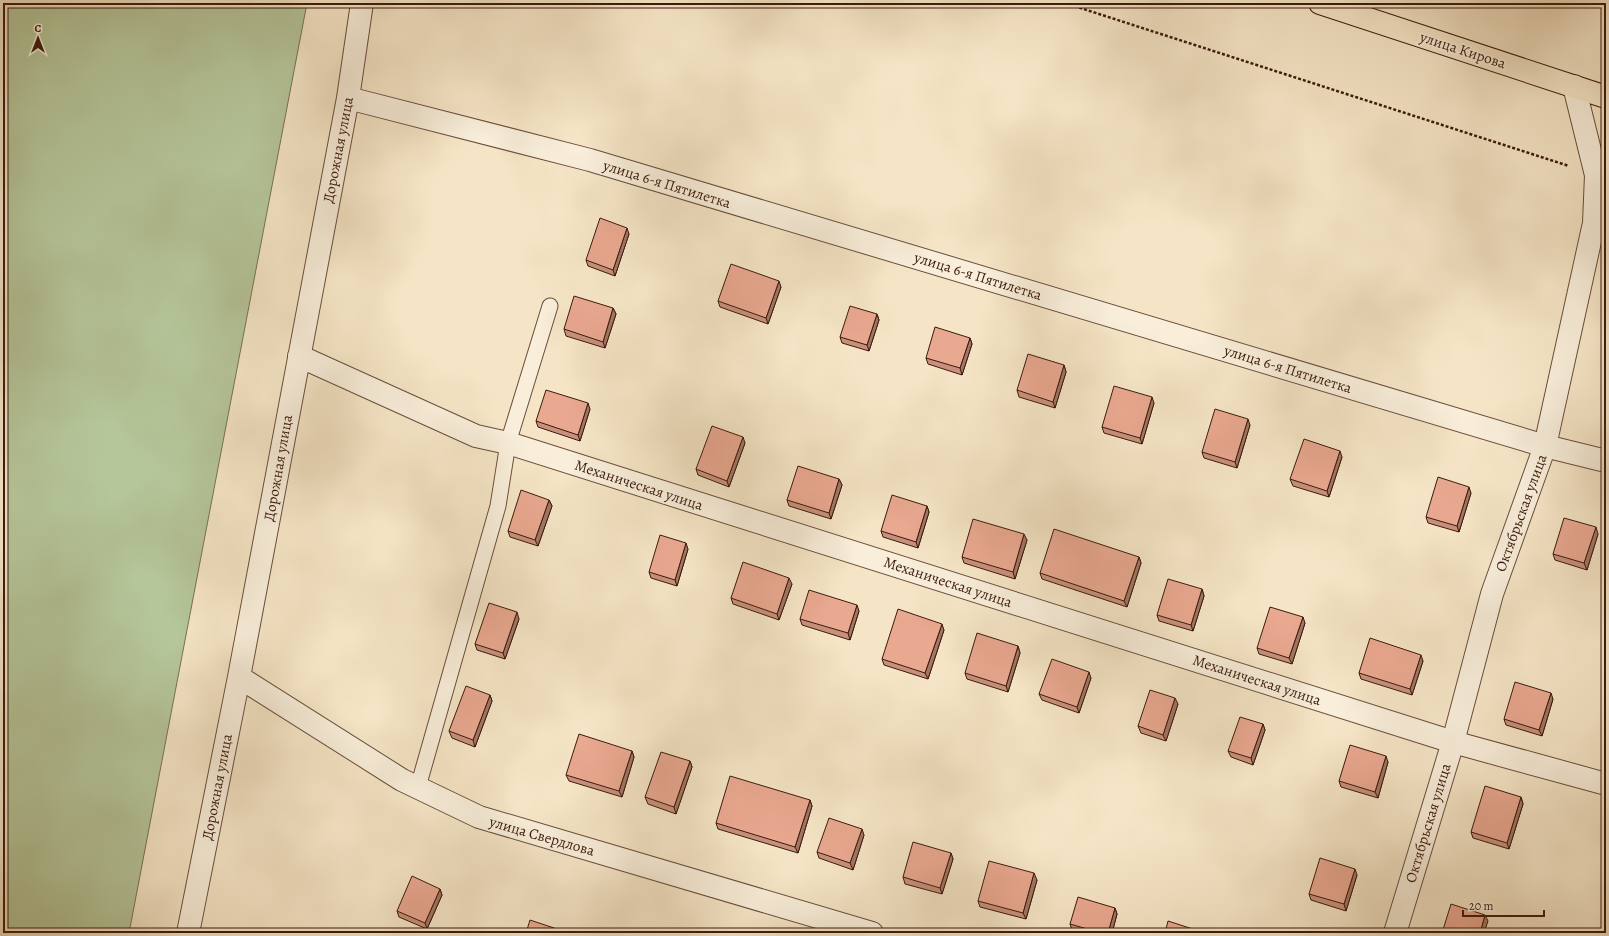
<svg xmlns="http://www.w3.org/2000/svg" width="1609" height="936" font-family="Alegreya,serif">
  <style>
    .green { fill: #b5c69a; stroke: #787054 }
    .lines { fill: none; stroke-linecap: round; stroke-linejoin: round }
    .lane-casing { stroke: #6a4d3b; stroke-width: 17 }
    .street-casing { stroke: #6a4d3b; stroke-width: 24 }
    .primary-casing { stroke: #3b1a0d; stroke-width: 24 }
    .path { stroke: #3b1a0d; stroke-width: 2.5; stroke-dasharray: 3 2; stroke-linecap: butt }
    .lane { stroke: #f8eeda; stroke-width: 15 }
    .street { stroke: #f8eeda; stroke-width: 22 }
    .primary { stroke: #f5e5c6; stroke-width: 22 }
    .wall { fill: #c8907c; stroke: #3b1a0d }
    .shaded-wall { fill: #a37665; stroke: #3b1a0d }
    .building { fill: #e9a890; stroke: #3b1a0d }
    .labels { text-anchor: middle; stroke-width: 3.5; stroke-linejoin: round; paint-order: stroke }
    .street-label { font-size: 15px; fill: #3b1a0d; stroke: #f8eeda }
  </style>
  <rect width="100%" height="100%" fill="#f5e5c6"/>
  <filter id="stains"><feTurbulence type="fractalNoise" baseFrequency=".005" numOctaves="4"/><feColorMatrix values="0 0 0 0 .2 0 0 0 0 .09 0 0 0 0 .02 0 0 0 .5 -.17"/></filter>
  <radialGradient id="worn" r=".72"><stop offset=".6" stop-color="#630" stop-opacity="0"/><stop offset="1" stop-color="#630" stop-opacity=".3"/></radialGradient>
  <path class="green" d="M3 3H307L129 933H3Z"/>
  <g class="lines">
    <defs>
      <path id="lane" d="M418 787 498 506 508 443 550 306"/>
      <path id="street" d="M348 98 590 160 1545 446 1606 461
        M299 356 476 436 508 443 1453 742 1606 784
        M239 677 402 780 479 817 872 933
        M188 933 239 677 348 98 362 3
        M1395 933 1453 742 1492 594 1545 446 1594 223 1596 175 1574 86"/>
      <path id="primary" d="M1320 3 1606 97"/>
    </defs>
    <use href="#lane" class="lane-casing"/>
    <use href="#street" class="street-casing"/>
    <use href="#primary" class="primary-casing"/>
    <path class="path" d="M1065 3 1569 166"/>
    <use href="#lane" class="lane"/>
    <use href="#street" class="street"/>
    <use href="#primary" class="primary"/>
  </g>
  <path class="wall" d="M629 234 615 276 588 266 586 260Z
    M781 287 768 324 720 307 718 301Z
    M613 308 616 314 605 348 566 336 564 329Z
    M877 314 879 320 869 351 842 343 840 337Z
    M970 338 972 344 962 375 928 364 926 358Z
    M1064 365 1066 372 1055 408 1019 397 1017 390Z
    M1154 403 1142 444 1104 433 1102 427Z
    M590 409 580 441 538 427 536 421Z
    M1250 425 1237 468 1204 458 1202 452Z
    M745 443 729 487 698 475 696 469Z
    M1342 457 1329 497 1293 486 1290 479Z
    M839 479 842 485 831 519 789 506 787 500Z
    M1471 493 1459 532 1428 523 1426 517Z
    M549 500 552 506 538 546 510 537 508 531Z
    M927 506 929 512 918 548 883 537 881 531Z
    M1598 534 1587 570 1555 560 1553 554Z
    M1027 540 1015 579 964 563 962 557Z
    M688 549 677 586 651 578 649 572Z
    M1139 557 1141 563 1127 607 1042 579 1040 573Z
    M792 584 779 620 733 604 731 598Z
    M1202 589 1204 596 1193 631 1159 621 1157 615Z
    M859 611 850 640 802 625 800 619Z
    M519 619 505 659 477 650 475 644Z
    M1305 623 1292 664 1259 654 1257 648Z
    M944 630 928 679 884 665 882 659Z
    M1018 646 1020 653 1008 692 967 679 965 673Z
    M1423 661 1412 695 1361 679 1359 673Z
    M1091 678 1079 713 1042 700 1039 694Z
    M490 695 492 701 475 747 452 738 449 731Z
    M1553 699 1542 736 1506 725 1504 719Z
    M1178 704 1166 741 1141 733 1138 726Z
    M1263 724 1265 730 1253 765 1231 757 1228 751Z
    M632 751 634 757 622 797 569 781 566 775Z
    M690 761 692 767 676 814 648 804 645 797Z
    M1388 762 1378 798 1341 787 1339 781Z
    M1521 797 1523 804 1509 849 1473 838 1471 832Z
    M810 800 812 806 798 853 718 829 716 823Z
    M864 835 853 870 819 858 817 852Z
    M951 853 953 859 942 894 905 884 903 877Z
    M1357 875 1346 911 1311 900 1309 894Z
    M1037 880 1026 919 980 907 978 901Z
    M440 889 442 895 427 929 399 917 397 911Z
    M1115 908 1117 914 1112 933H1082L1072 930 1070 924Z"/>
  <path class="shaded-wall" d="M627 228 629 234 615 276 613 270Z
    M779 281 781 287 768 324 766 318Z
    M613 308 616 314 605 348 603 342Z
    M877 314 879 320 869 351 867 345Z
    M970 338 972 344 962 375 960 368Z
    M1064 365 1066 372 1055 408 1053 402Z
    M1152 397 1154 403 1142 444 1140 438Z
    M588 403 590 409 580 441 578 435Z
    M1248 419 1250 425 1237 468 1235 462Z
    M743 437 745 443 729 487 727 481Z
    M1340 451 1342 457 1329 497 1327 491Z
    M839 479 842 485 831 519 829 513Z
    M1469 487 1471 493 1459 532 1457 526Z
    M549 500 552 506 538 546 535 540Z
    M927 506 929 512 918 548 916 542Z
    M1596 527 1598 534 1587 570 1584 563Z
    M1024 534 1027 540 1015 579 1013 572Z
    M686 543 688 549 677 586 675 580Z
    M1139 557 1141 563 1127 607 1124 601Z
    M789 578 792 584 779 620 777 614Z
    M1202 589 1204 596 1193 631 1191 625Z
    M857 605 859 611 850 640 848 633Z
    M517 612 519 619 505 659 503 653Z
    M1303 617 1305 623 1292 664 1289 658Z
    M942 624 944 630 928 679 925 673Z
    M1018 646 1020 653 1008 692 1006 686Z
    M1421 655 1423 661 1412 695 1410 689Z
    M1089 672 1091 678 1079 713 1077 707Z
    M1551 693 1553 699 1542 736 1539 730Z
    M490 695 492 701 475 747 473 740Z
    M1175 698 1178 704 1166 741 1163 735Z
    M1263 724 1265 730 1253 765 1251 758Z
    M632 751 634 757 622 797 619 791Z
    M1386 756 1388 762 1378 798 1375 792Z
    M690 761 692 767 676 814 674 807Z
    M1521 797 1523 804 1509 849 1507 843Z
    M810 800 812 806 798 853 795 847Z
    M862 829 864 835 853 870 850 863Z
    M951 853 953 859 942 894 940 888Z
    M1355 869 1357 875 1346 911 1344 904Z
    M1034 873 1037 880 1026 919 1023 913Z
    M440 889 442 895 427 929 425 923Z
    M1115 908 1117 914 1112 933H1108Z
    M1485 915 1488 921 1484 933H1480Z"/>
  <path class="building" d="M600 218 627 228 613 270 586 260Z
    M731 264 779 281 766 318 718 301Z
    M574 296 613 308 603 342 564 329Z
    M850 306 877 314 867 345 840 337Z
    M935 327 970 338 960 368 926 358Z
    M1028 354 1064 365 1053 402 1017 390Z
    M1114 386 1152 397 1140 438 1102 427Z
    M546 390 588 403 578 435 536 421Z
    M1215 409 1248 419 1235 462 1202 452Z
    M712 426 743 437 727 481 696 469Z
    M1304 439 1340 451 1327 491 1290 479Z
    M798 466 839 479 829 513 787 500Z
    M1438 477 1469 487 1457 526 1426 517Z
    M521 490 549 500 535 540 508 531Z
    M892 495 927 506 916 542 881 531Z
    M1564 518 1596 527 1584 563 1553 554Z
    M973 519 1024 534 1013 572 962 557Z
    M1054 529 1139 557 1124 601 1040 573Z
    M660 535 686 543 675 580 649 572Z
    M743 562 789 578 777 614 731 598Z
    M1168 579 1202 589 1191 625 1157 615Z
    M809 590 857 605 848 633 800 619Z
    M489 603 517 612 503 653 475 644Z
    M1270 607 1303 617 1289 658 1257 648Z
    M898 609 942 624 925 673 882 659Z
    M977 633 1018 646 1006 686 965 673Z
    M1370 638 1421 655 1410 689 1359 673Z
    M1052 659 1089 672 1077 707 1039 694Z
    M1515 682 1551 693 1539 730 1504 719Z
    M466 686 490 695 473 740 449 731Z
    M1150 690 1175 698 1163 735 1138 726Z
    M1240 717 1263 724 1251 758 1228 751Z
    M579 734 632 751 619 791 566 775Z
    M1350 745 1386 756 1375 792 1339 781Z
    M661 752 690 761 674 807 645 797Z
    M730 776 810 800 795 847 716 823Z
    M1485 786 1521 797 1507 843 1471 832Z
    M829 818 862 829 850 863 817 852Z
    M913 842 951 853 940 888 903 877Z
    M1320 858 1355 869 1344 904 1309 894Z
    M989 861 1034 873 1023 913 978 901Z
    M412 876 440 889 425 923 397 911Z
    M1078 897 1115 908 1108 933H1101L1070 924Z
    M1451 904 1485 915 1480 933H1442Z
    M530 920 563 931V933H526Z
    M1168 921 1202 932V933H1165Z"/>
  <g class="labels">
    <g class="street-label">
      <text transform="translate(1463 50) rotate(18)" y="5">улица Кирова</text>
      <text transform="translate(338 150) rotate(-79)" y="5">Дорожная улица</text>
      <text transform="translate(667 184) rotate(17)" y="5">улица 6-я Пятилетка</text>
      <text transform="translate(978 276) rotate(17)" y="5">улица 6-я Пятилетка</text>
      <text transform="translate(1288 369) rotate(17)" y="5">улица 6-я Пятилетка</text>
      <text transform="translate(278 468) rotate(-80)" y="5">Дорожная улица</text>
      <text transform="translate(639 485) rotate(18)" y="5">Механическая улица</text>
      <text transform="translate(1521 513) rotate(-70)" y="5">Октябрьская улица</text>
      <text transform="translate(948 582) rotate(18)" y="5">Механическая улица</text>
      <text transform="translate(1257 680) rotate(18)" y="5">Механическая улица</text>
      <text transform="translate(217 787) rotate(-79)" y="5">Дорожная улица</text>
      <text transform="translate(1428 823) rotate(-73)" y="5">Октябрьская улица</text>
      <text transform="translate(542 836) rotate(16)" y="5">улица Свердлова</text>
    </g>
  </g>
  <rect width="1609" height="936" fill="none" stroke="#f5e5c6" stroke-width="16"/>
  <rect x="4" y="4" width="1601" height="928" fill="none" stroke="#3b1a0d" stroke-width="2"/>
  <rect x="8" y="8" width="1593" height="920" fill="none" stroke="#3b1a0d"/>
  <g transform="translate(38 38)" stroke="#f8eeda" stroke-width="3" paint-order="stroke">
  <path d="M0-3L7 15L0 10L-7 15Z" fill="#3b1a0d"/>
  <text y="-6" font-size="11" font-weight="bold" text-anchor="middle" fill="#3b1a0d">С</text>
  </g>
  <path d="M1463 910v6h81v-6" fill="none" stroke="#3b1a0d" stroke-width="2"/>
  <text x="1469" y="910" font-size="12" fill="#3b1a0d" stroke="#f8eeda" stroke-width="3" paint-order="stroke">20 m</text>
  <rect width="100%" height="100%" filter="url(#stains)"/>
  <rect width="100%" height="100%" fill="url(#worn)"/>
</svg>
